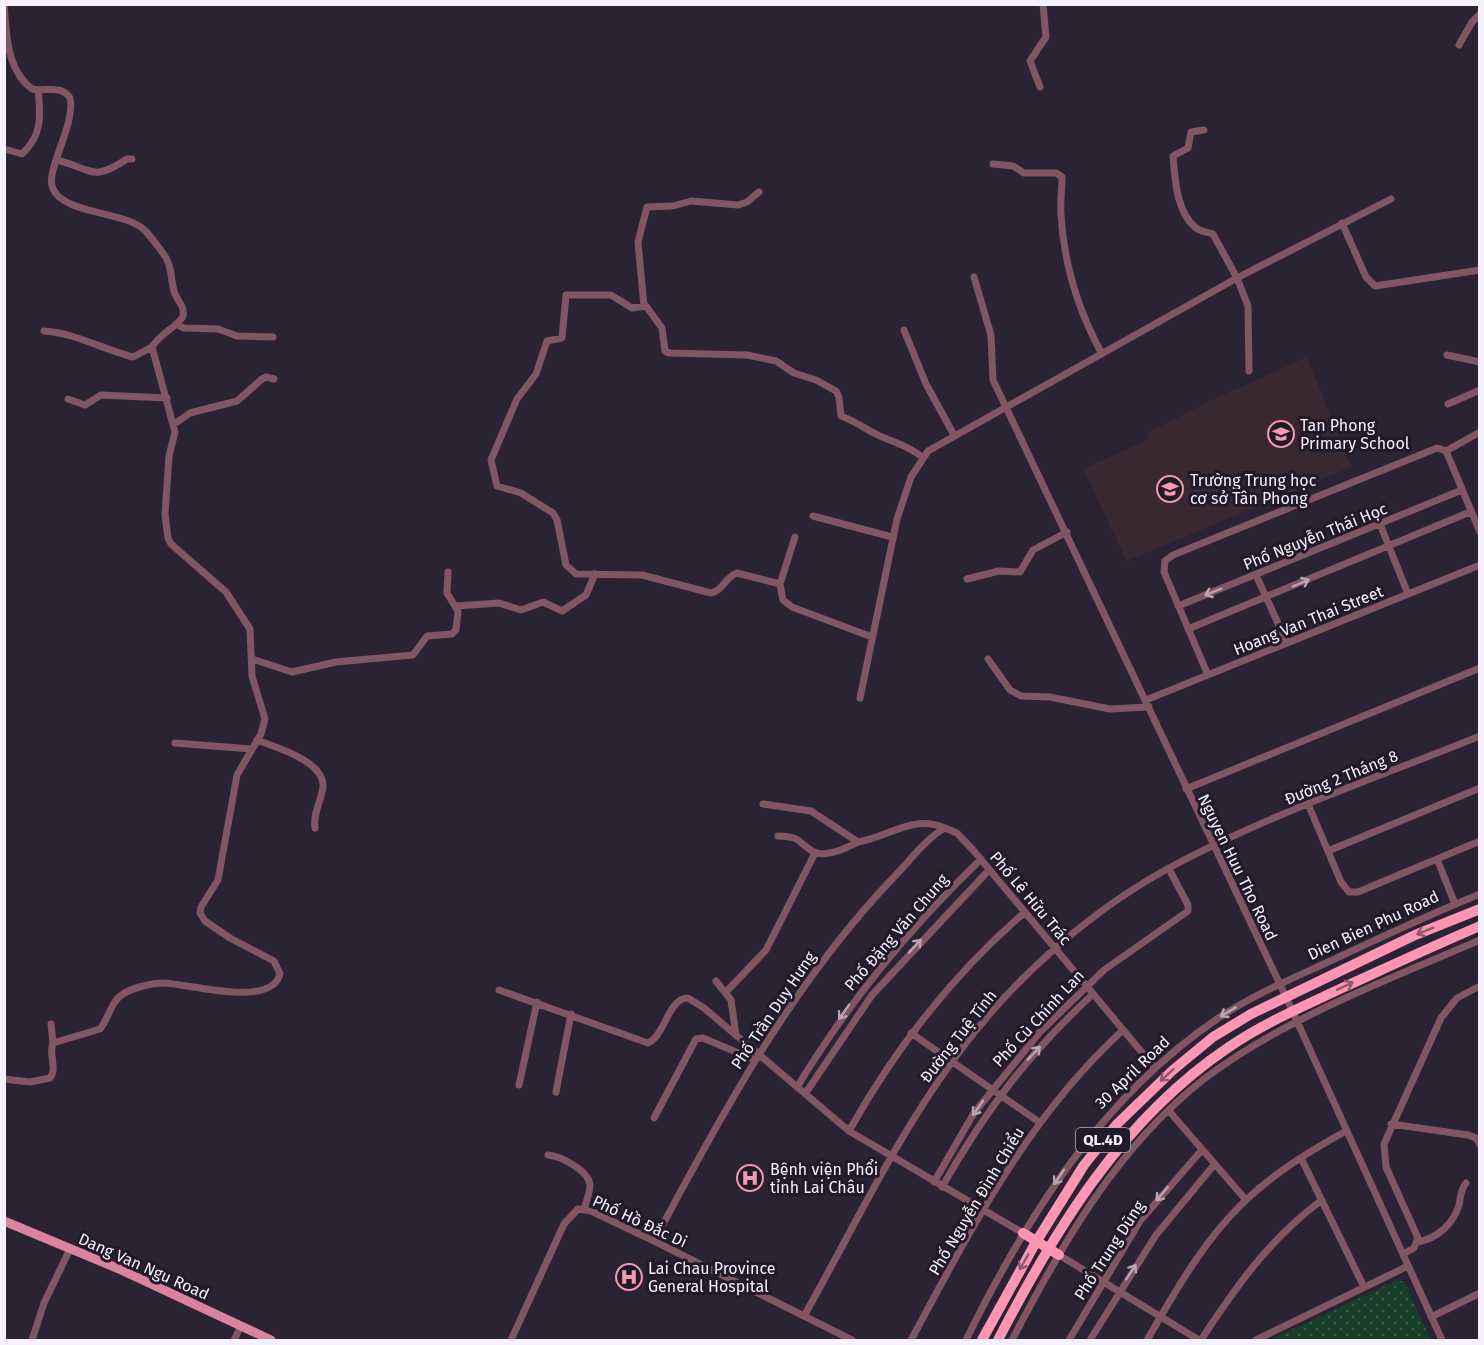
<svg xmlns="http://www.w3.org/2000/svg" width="1484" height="1345" font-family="'Fira Sans',sans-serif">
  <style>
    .education { fill: #3a2830 }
    .grass { fill: url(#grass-dots) }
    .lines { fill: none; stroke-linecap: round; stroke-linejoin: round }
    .minor { stroke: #815662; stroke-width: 7 }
    .major { stroke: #db839e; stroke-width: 9 }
    .highway { stroke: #ff95b5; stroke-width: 10 }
    .oneway { stroke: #bca4af }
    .oneway2 { stroke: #90586f }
    .labels { text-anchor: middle; stroke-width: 6; stroke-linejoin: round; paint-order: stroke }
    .shield { fill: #211a29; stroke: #b6b0bd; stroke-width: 1.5 }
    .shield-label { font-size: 15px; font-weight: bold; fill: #f6f1fc }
    .poi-label { font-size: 16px; fill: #f6f1fc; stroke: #211a29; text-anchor: start }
    .street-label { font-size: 16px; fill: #f6f1fc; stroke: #211a29 }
  </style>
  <defs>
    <pattern id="grass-dots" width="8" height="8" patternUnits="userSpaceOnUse" patternTransform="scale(1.5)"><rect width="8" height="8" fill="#183d29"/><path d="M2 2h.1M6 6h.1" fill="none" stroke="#3a5a49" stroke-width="1.8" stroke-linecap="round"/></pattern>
  </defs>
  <rect width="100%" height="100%" fill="#2a2333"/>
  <path class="education" d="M1307 357 1351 467 1127 561 1083 469 1149 439 1146 434 1210 401Z"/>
  <path class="grass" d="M1395 1281H1404L1431 1340H1270Z"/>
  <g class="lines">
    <path class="minor" d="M4 6C7 34 6 70 32 89 45 92 61 84 70 98 76 125 44 172 53 189 65 214 120 211 142 228 146 230 165 255 167 260 172 269 171 281 174 291 176 300 185 305 183 316 180 325 159 334 152 347L175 432 169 456 165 514 168 538 171 544 226 592 250 629 252 676 265 719 261 734 237 775 218 880 201 907 200 913 205 921 230 938 274 961 280 974C271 1009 187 983 163 983 152 983 132 988 123 994 111 1001 109 1018 100 1029L53 1043C48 1055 58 1068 50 1078L30 1082 4 1079
      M1459 45 1472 22 1480 14
      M1040 87 1030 61 1046 37 1043 4
      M1204 130 1191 132 1188 148 1173 156C1175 178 1176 212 1196 228 1201 232 1208 232 1213 234L1237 278 1248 306 1249 371
      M4 149 22 154C42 136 41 116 38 90
      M57 160C94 170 92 182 127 159H132
      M993 164 1013 166 1024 173H1056L1062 177C1062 189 1060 202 1061 215 1064 263 1079 312 1102 354
      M1342 223 1366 277 1375 286 1480 270
      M974 277 991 335 993 380 1286 997 1442 1340
      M644 306 638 242 647 207 673 206 691 201 738 205 747 202 759 192
      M176 324 184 328 218 329 237 336 273 337
      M904 330 926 384 954 435
      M44 331C75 333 102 349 133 357L152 347
      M1447 355 1480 362
      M68 399 85 405 101 395 167 398
      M1448 404 1480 390
      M173 425 190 413 237 401 262 379 266 377 274 379
      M1446 451 1480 432
      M813 516 892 537
      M1380 524 1408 594
      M795 537 780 584 783 600 792 607 872 637
      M1256 575 1287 643
      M967 579 999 571 1020 572 1033 550 1067 532
      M780 584 737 573C725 577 723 591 711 593L642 575 576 574 566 565 557 520 553 513 521 493 497 486 491 460 517 399 536 374 547 341 562 338 566 295H611L632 308 646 306 662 328 665 351 669 353 747 355 776 361 794 373 816 380 836 391 839 397 841 416C852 420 860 425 870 431 889 442 903 442 922 457
      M456 606 499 603 521 610 543 602 562 611 586 595 595 574
      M1178 606 1462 490
      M1188 629 1470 512
      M252 659 292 672 336 662 413 655 427 636 452 634 456 630 458 611 447 593 448 572
      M988 659 1010 690 1021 696 1050 697 1110 709 1149 707
      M1208 675 1164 572 1165 561 1173 555 1437 448 1446 451 1480 532
      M860 698 897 519 911 477 928 451 1237 278 1391 199
      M1146 700 1480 565
      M257 740C275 747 325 761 323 787 321 802 313 812 315 828
      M175 743 251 749
      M1186 789 1480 668
      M763 804 811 811 858 842C889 837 913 814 945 828
      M1308 804 1341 882 1349 892H1358L1480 841
      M778 836C802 837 795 840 812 851 825 859 846 848 858 842
      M1328 851 1480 788
      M1437 859 1455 904
      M716 981 731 1000 736 1035
      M499 990 648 1043C665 1036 668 998 688 998L704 1008 849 1131 1023 1233
      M726 992 766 950 815 853
      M51 1024 53 1043
      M911 1033 1039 1122
      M519 1085 537 1002
      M797 1087C851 999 907 931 981 859
      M556 1092 571 1014
      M805 1094 872 995 989 870
      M1169 1111 1246 1200
      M654 1118 696 1039 703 1038 755 1060
      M1391 1124 1468 1135 1476 1138 1480 1145
      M849 1131C896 1047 952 975 1025 912
      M548 1155C561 1156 589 1171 590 1185 590 1193 586 1202 584 1209
      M1301 1158 1364 1287
      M934 1182 974 1113 1040 1032 1104 970 1188 911V905L1169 869
      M942 1187C985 1111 1028 1054 1093 994
      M654 1241C722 1113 792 984 893 878 909 862 925 839 945 828L957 833 973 850 1155 1068
      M1418 1242C1437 1238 1453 1225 1459 1205 1461 1196 1460 1191 1466 1183
      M1403 1254 1414 1248 1418 1238 1386 1167 1384 1144 1441 1018 1457 998 1480 986
      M1059 1255 1199 1340
      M804 1316C852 1231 894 1142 951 1063 1010 980 1094 906 1184 860 1279 811 1381 776 1480 736
      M1431 1317 1480 1293
      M32 1340 44 1303 70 1249
      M234 1340 241 1326
      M511 1340 564 1224 578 1209 591 1211 654 1241 852 1340
      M911 1340C971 1229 1028 1117 1123 1030
      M966 1340C1027 1216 1101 1098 1217 1019 1251 996 1289 980 1326 963 1377 939 1428 915 1480 894
      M1012 1340C1062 1244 1117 1147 1204 1079 1284 1018 1388 980 1480 940
      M1069 1340 1140 1221 1201 1151
      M1090 1340 1156 1235 1214 1165
      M1147 1340C1175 1292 1203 1241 1244 1202 1274 1173 1310 1151 1346 1131
      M1201 1340C1235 1288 1270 1238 1322 1200
      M1256 1340 1408 1266"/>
    <path class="major" d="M4 1221 119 1269 271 1340"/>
    <path class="highway" d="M1023 1233 1059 1255
      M982 1340 1036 1242 1084 1165 1116 1125 1173 1070 1213 1037 1251 1014 1415 935 1480 909
      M998 1340C1056 1228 1122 1119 1229 1047 1264 1023 1304 1006 1342 988 1388 967 1433 946 1480 926"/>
  </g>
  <defs><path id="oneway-shaft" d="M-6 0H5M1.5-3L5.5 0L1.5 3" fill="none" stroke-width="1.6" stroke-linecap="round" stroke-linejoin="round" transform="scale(1.5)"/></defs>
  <g class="oneway">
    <use href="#oneway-shaft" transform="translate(1301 583) rotate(-23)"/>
    <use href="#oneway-shaft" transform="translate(1213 592) rotate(158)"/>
    <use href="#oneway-shaft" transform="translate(915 946) rotate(-47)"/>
    <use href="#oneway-shaft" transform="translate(844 1012) rotate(125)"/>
    <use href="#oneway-shaft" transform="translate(1228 1012) rotate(149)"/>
    <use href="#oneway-shaft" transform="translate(1034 1053) rotate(-47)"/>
    <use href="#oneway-shaft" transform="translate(978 1108) rotate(125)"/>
    <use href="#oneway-shaft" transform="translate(1059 1177) rotate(124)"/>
    <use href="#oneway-shaft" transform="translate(1162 1194) rotate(130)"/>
    <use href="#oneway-shaft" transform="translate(1131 1272) rotate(-57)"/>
  </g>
  <g class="oneway2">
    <use href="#oneway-shaft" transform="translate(1425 931) rotate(158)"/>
    <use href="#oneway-shaft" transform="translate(1345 986) rotate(-25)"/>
    <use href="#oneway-shaft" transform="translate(1167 1075) rotate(138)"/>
    <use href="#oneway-shaft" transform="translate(1024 1262) rotate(120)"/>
  </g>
  <defs>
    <symbol id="school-ring" viewBox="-11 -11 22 22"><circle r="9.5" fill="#211a29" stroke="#f29aae" stroke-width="1.5"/><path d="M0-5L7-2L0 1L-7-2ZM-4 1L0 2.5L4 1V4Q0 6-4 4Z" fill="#f29aae"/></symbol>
    <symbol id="hospital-ring" viewBox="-11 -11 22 22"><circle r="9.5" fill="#211a29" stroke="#f29aae" stroke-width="1.5"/><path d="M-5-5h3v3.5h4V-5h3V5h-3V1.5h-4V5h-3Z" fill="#f29aae"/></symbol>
  </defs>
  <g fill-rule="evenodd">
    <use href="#school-ring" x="1266" y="419" width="30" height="30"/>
    <use href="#school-ring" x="1155" y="474" width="30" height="30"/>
    <use href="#hospital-ring" x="735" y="1163" width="30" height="30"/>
    <use href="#hospital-ring" x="614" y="1262" width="30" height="30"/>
  </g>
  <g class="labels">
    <rect class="shield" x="1076" y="1128" width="54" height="24" rx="4.5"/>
    <g class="shield-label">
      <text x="1103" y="1145">QL.4D</text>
    </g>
    <g class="poi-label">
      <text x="1300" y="431">Tan Phong<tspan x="1300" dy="18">Primary School</tspan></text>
      <text x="1190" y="486">Trường Trung học<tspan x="1190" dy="18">cơ sở Tân Phong</tspan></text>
      <text x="770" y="1175">Bệnh viện Phổi<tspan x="770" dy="18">tỉnh Lai Châu</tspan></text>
      <text x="648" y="1274">Lai Chau Province<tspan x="648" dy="18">General Hospital</tspan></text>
    </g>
    <g class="street-label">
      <text transform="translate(1315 536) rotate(-22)" y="6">Phố Nguyễn Thái Học</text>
      <text transform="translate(1308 620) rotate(-22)" y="6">Hoang Van Thai Street</text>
      <text transform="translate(1341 777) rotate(-22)" y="6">Đường 2 Tháng 8</text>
      <text transform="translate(1238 867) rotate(64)" y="6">Nguyen Huu Tho Road</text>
      <text transform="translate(1031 898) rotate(50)" y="6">Phố Lê Hữu Trác</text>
      <text transform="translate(1373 925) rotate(-25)" y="6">Dien Bien Phu Road</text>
      <text transform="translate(896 932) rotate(-49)" y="6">Phố Đặng Văn Chung</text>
      <text transform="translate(773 1010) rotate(-56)" y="6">Phố Trần Duy Hưng</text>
      <text transform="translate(1038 1018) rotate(-47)" y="6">Phố Cù Chính Lan</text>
      <text transform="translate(958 1036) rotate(-52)" y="6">Đường Tuệ Tĩnh</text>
      <text transform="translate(1132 1072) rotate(-44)" y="6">30 April Road</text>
      <text transform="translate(976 1201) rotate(-59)" y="6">Phố Nguyễn Đình Chiểu</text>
      <text transform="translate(640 1221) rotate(25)" y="6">Phố Hồ Đắc Di</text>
      <text transform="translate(1109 1250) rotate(-57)" y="6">Phố Trung Dũng</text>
      <text transform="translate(144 1266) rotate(24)" y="6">Dang Van Ngu Road</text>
    </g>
  </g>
  <rect width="1484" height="1345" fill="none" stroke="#f6f1fc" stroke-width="12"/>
</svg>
